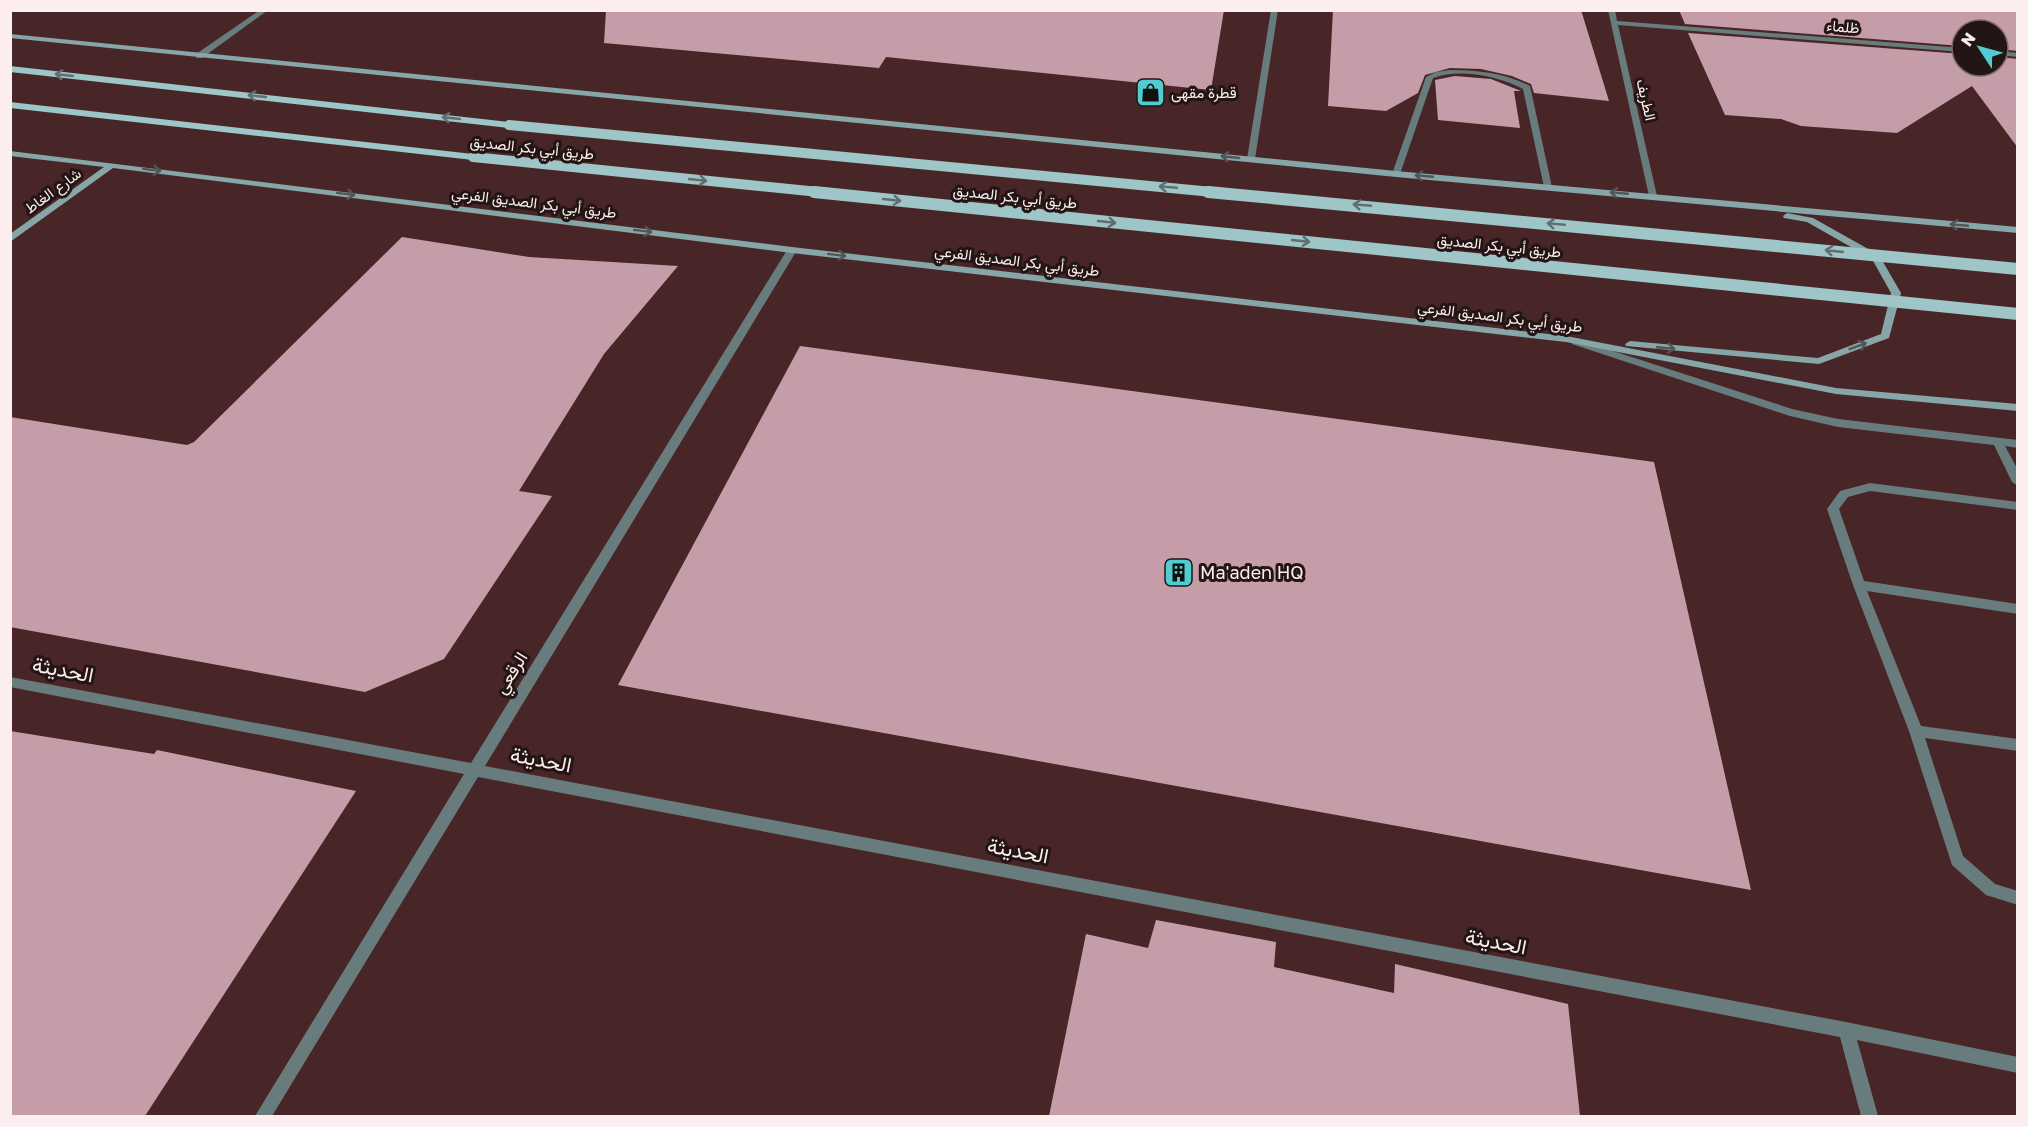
<svg xmlns="http://www.w3.org/2000/svg" width="2028" height="1127" font-family="'Golos Text',Vazirmatn,sans-serif">
  <style>
    .building { fill: #c59da9 }
    .lines { fill: none; stroke-linecap: round; stroke-linejoin: round }
    .lane { fill: #697c7d; fill-rule: evenodd }
    .street { fill: #697c7d; fill-rule: evenodd }
    .secondary { fill: #87a6a7; fill-rule: evenodd }
    .primary { fill: #9ec6c8; fill-rule: evenodd }
    .primary-bridge-far1 { stroke: #9ec6c8; stroke-width: 10 }
    .primary-bridge { stroke: #9ec6c8; stroke-width: 12 }
    .oneway { stroke: #616e6e }
    .oneway2 { stroke: #515657 }
    .labels { text-anchor: middle; stroke-width: 6; stroke-linejoin: round; paint-order: stroke }
    .far-street-label { font-size: 15px; fill: #fceeee; stroke: #241515 }
    .far-poi-label { font-size: 15px; fill: #fceeee; stroke: #241515; text-anchor: start }
    .poi-label { font-size: 18px; fill: #fceeee; stroke: #241515; text-anchor: start }
    .street-label { font-size: 18px; fill: #fceeee; stroke: #241515 }
    .near-street-label { font-size: 21px; fill: #fceeee; stroke: #241515 }
  </style>
  <rect width="100%" height="100%" fill="#482627"/>
  <path class="building" d="M606 10H1224L1211 90 886 57 879 68 604 43Z
    M1333 10H1581L1609 101 1534 93 1531 84 1512 76 1481 69 1450 68 1425 75 1418 93 1386 111 1328 106Z
    M1679 10H2018V51L1998 49V30H1962V46L1685 24Z
    M1688 33 1962 54V66H1998V57L2018 59V148L1972 86 1897 133 1801 126 1781 119 1725 115Z
    M1455 76 1491 79 1521 91H1514L1520 128 1438 120 1435 80Z
    M402 237 529 257 678 266 604 354 519 491 552 496 444 659 365 692 10 627V417L187 445 194 442Z
    M800 346 1654 462 1751 890 618 685Z
    M10 731 154 754 157 750 356 791 145 1116H10Z
    M1156 920 1276 942 1274 967 1394 993 1395 964 1568 1004 1580 1116H1049L1086 934 1148 948Z"/>
  <g class="lines">
    <path class="lane" d="M1450 70C1477 70 1505 73 1530 86L1552 187 1551 189 1544 187 1523 89C1499 76 1460 68 1433 78L1400 174 1393 176 1392 174 1426 77 1436 72Z
      M1576 339 1792 409 1838 419 2018 440V448L2005 446 2018 470V486L2012 482 1994 445 1838 427 1790 416 1572 344V340Z
      M1870 483 2018 502V510L1870 491 1848 497 1839 509 1864 581 2018 604V614L1867 591 1921 726 2018 739V751L1925 738 1963 856 1995 884 2018 891V905L1986 895 1952 865 1909 731 1853 585 1827 509 1840 491Z"/>
    <path class="street" d="M260 10H268L202 58H196V54Z
      M1271 10H1278L1255 159 1251 161 1247 159Z
      M1608 10H1615L1617 21 1962 48V52L1618 25 1657 196 1653 199 1649 196Z
      M1998 51 2018 53V57L1998 55Z
      M792 247 797 250 485 766 1846 1022 2018 1057V1073L1857 1040 1878 1116H1861L1840 1037 478 777 272 1116H255L464 774 10 687V677L471 763 787 250Z"/>
    <path class="secondary" d="M10 34 1396 171 2018 227V233L1396 177 10 38Z
      M10 151 792 247 1566 336 1836 388 2018 404V411L1836 394 1566 342 792 253 113 168 10 242V234L104 167 10 156Z
      M1787 213 1813 218 1879 255 1901 293 1889 338 1819 364 1626 346 1625 344 1630 341 1818 358 1881 334 1891 293 1872 259 1807 222 1784 218 1783 216Z"/>
    <path class="primary" d="M10 66 509 122 514 125 509 128 10 72Z
      M10 102 473 154 478 157 473 160 10 108Z"/>
    <path class="primary-bridge-far1" d="M509 125 1223 193
      M473 157 829 193"/>
    <path class="primary-bridge" d="M814 192 2018 314
      M1208 192 2018 269"/>
  </g>
  <defs><path id="oneway-shaft" d="M-6 0H5M1.5-3L5.5 0L1.5 3" fill="none" stroke-width="1.6" stroke-linecap="round" stroke-linejoin="round" transform="scale(1.5)"/></defs>
  <g class="oneway">
    <use href="#oneway-shaft" transform="translate(64 75) rotate(-174)"/>
    <use href="#oneway-shaft" transform="translate(257 96) rotate(-174)"/>
    <use href="#oneway-shaft" transform="translate(451 118) rotate(-174)"/>
    <use href="#oneway-shaft" transform="translate(698 180) rotate(6)"/>
    <use href="#oneway-shaft" transform="translate(1168 187) rotate(-175)"/>
    <use href="#oneway-shaft" transform="translate(892 200) rotate(6)"/>
    <use href="#oneway-shaft" transform="translate(1362 205) rotate(-175)"/>
    <use href="#oneway-shaft" transform="translate(1107 222) rotate(6)"/>
    <use href="#oneway-shaft" transform="translate(1556 224) rotate(-175)"/>
    <use href="#oneway-shaft" transform="translate(1301 241) rotate(6)"/>
    <use href="#oneway-shaft" transform="translate(1834 251) rotate(-174)"/>
  </g>
  <g class="oneway2">
    <use href="#oneway-shaft" transform="translate(1230 157) rotate(-174)"/>
    <use href="#oneway-shaft" transform="translate(152 170) rotate(7)"/>
    <use href="#oneway-shaft" transform="translate(1424 176) rotate(-175)"/>
    <use href="#oneway-shaft" transform="translate(1619 193) rotate(-175)"/>
    <use href="#oneway-shaft" transform="translate(346 194) rotate(7)"/>
    <use href="#oneway-shaft" transform="translate(1959 225) rotate(-175)"/>
    <use href="#oneway-shaft" transform="translate(643 231) rotate(7)"/>
    <use href="#oneway-shaft" transform="translate(837 255) rotate(7)"/>
    <use href="#oneway-shaft" transform="translate(1858 346) rotate(-20)"/>
    <use href="#oneway-shaft" transform="translate(1666 348) rotate(5)"/>
  </g>
  <defs>
    <symbol id="shop-square" viewBox="-11 -11 22 22"><rect x="-9" y="-9" width="18" height="18" rx="4" fill="#51ccd1" stroke="#241515"/><path d="M-5-2.5h2.3a2.7 3.5 0 0 1 5.4 0H5L5.5 6h-11ZM-1.5-2.5h3a1.5 2.3 0 0 0-3 0Z" fill="#111"/></symbol>
    <symbol id="building-square" viewBox="-11 -11 22 22"><rect x="-9" y="-9" width="18" height="18" rx="4" fill="#51ccd1" stroke="#241515"/><path d="M-4-6H4V6H1V3H-1V6H-4ZM-2.5-4.3h1.7v1.8h-1.7ZM.8-4.3h1.7v1.8H.8ZM-2.5-1h1.7V.8h-1.7ZM.8-1h1.7V.8H.8Z" fill="#111"/></symbol>
  </defs>
  <g fill-rule="evenodd">
    <use href="#shop-square" x="1134" y="76" width="33" height="33"/>
    <use href="#building-square" x="1162" y="556" width="33" height="33"/>
  </g>
  <g class="labels">
    <g class="far-street-label">
      <text transform="translate(1843 27) rotate(5)" y="5">ظلماء</text>
      <text transform="translate(1646 100) rotate(77)" y="5">الطريف</text>
      <text transform="translate(532 148) rotate(6)" y="5">طريق أبي بكر الصديق</text>
      <text transform="translate(53 191) rotate(-36)" y="5">شارع الغاط</text>
      <text transform="translate(1015 197) rotate(6)" y="5">طريق أبي بكر الصديق</text>
      <text transform="translate(534 203) rotate(7)" y="5">طريق أبي بكر الصديق الفرعي</text>
      <text transform="translate(1499 246) rotate(6)" y="5">طريق أبي بكر الصديق</text>
      <text transform="translate(1017 261) rotate(7)" y="5">طريق أبي بكر الصديق الفرعي</text>
      <text transform="translate(1500 317) rotate(7)" y="5">طريق أبي بكر الصديق الفرعي</text>
    </g>
    <g class="far-poi-label">
      <text x="1171" y="98">قطرة مقهى</text>
    </g>
    <g class="poi-label">
      <text x="1200" y="579">Ma'aden HQ</text>
    </g>
    <g class="street-label">
      <text transform="translate(511 673) rotate(-58)" y="6">الرقعي</text>
    </g>
    <g class="near-street-label">
      <text transform="translate(63 670) rotate(11)" y="7">الحديثة</text>
      <text transform="translate(541 760) rotate(11)" y="7">الحديثة</text>
      <text transform="translate(1018 851) rotate(11)" y="7">الحديثة</text>
      <text transform="translate(1496 942) rotate(11)" y="7">الحديثة</text>
    </g>
  </g>
  <rect width="2028" height="1127" fill="none" stroke="#fceeee" stroke-width="24"/>
  <g transform="translate(1980 48) rotate(306)"><circle r="28" fill="#241515" stroke="#7a6c6c" stroke-width="1.5"/>
  <path d="M0-4.5L10 22L0 15L-10 22Z" fill="#51ccd1"/>
  <text y="-9" font-size="16" font-weight="bold" text-anchor="middle" fill="#fceeee">N</text>
  </g>
</svg>
